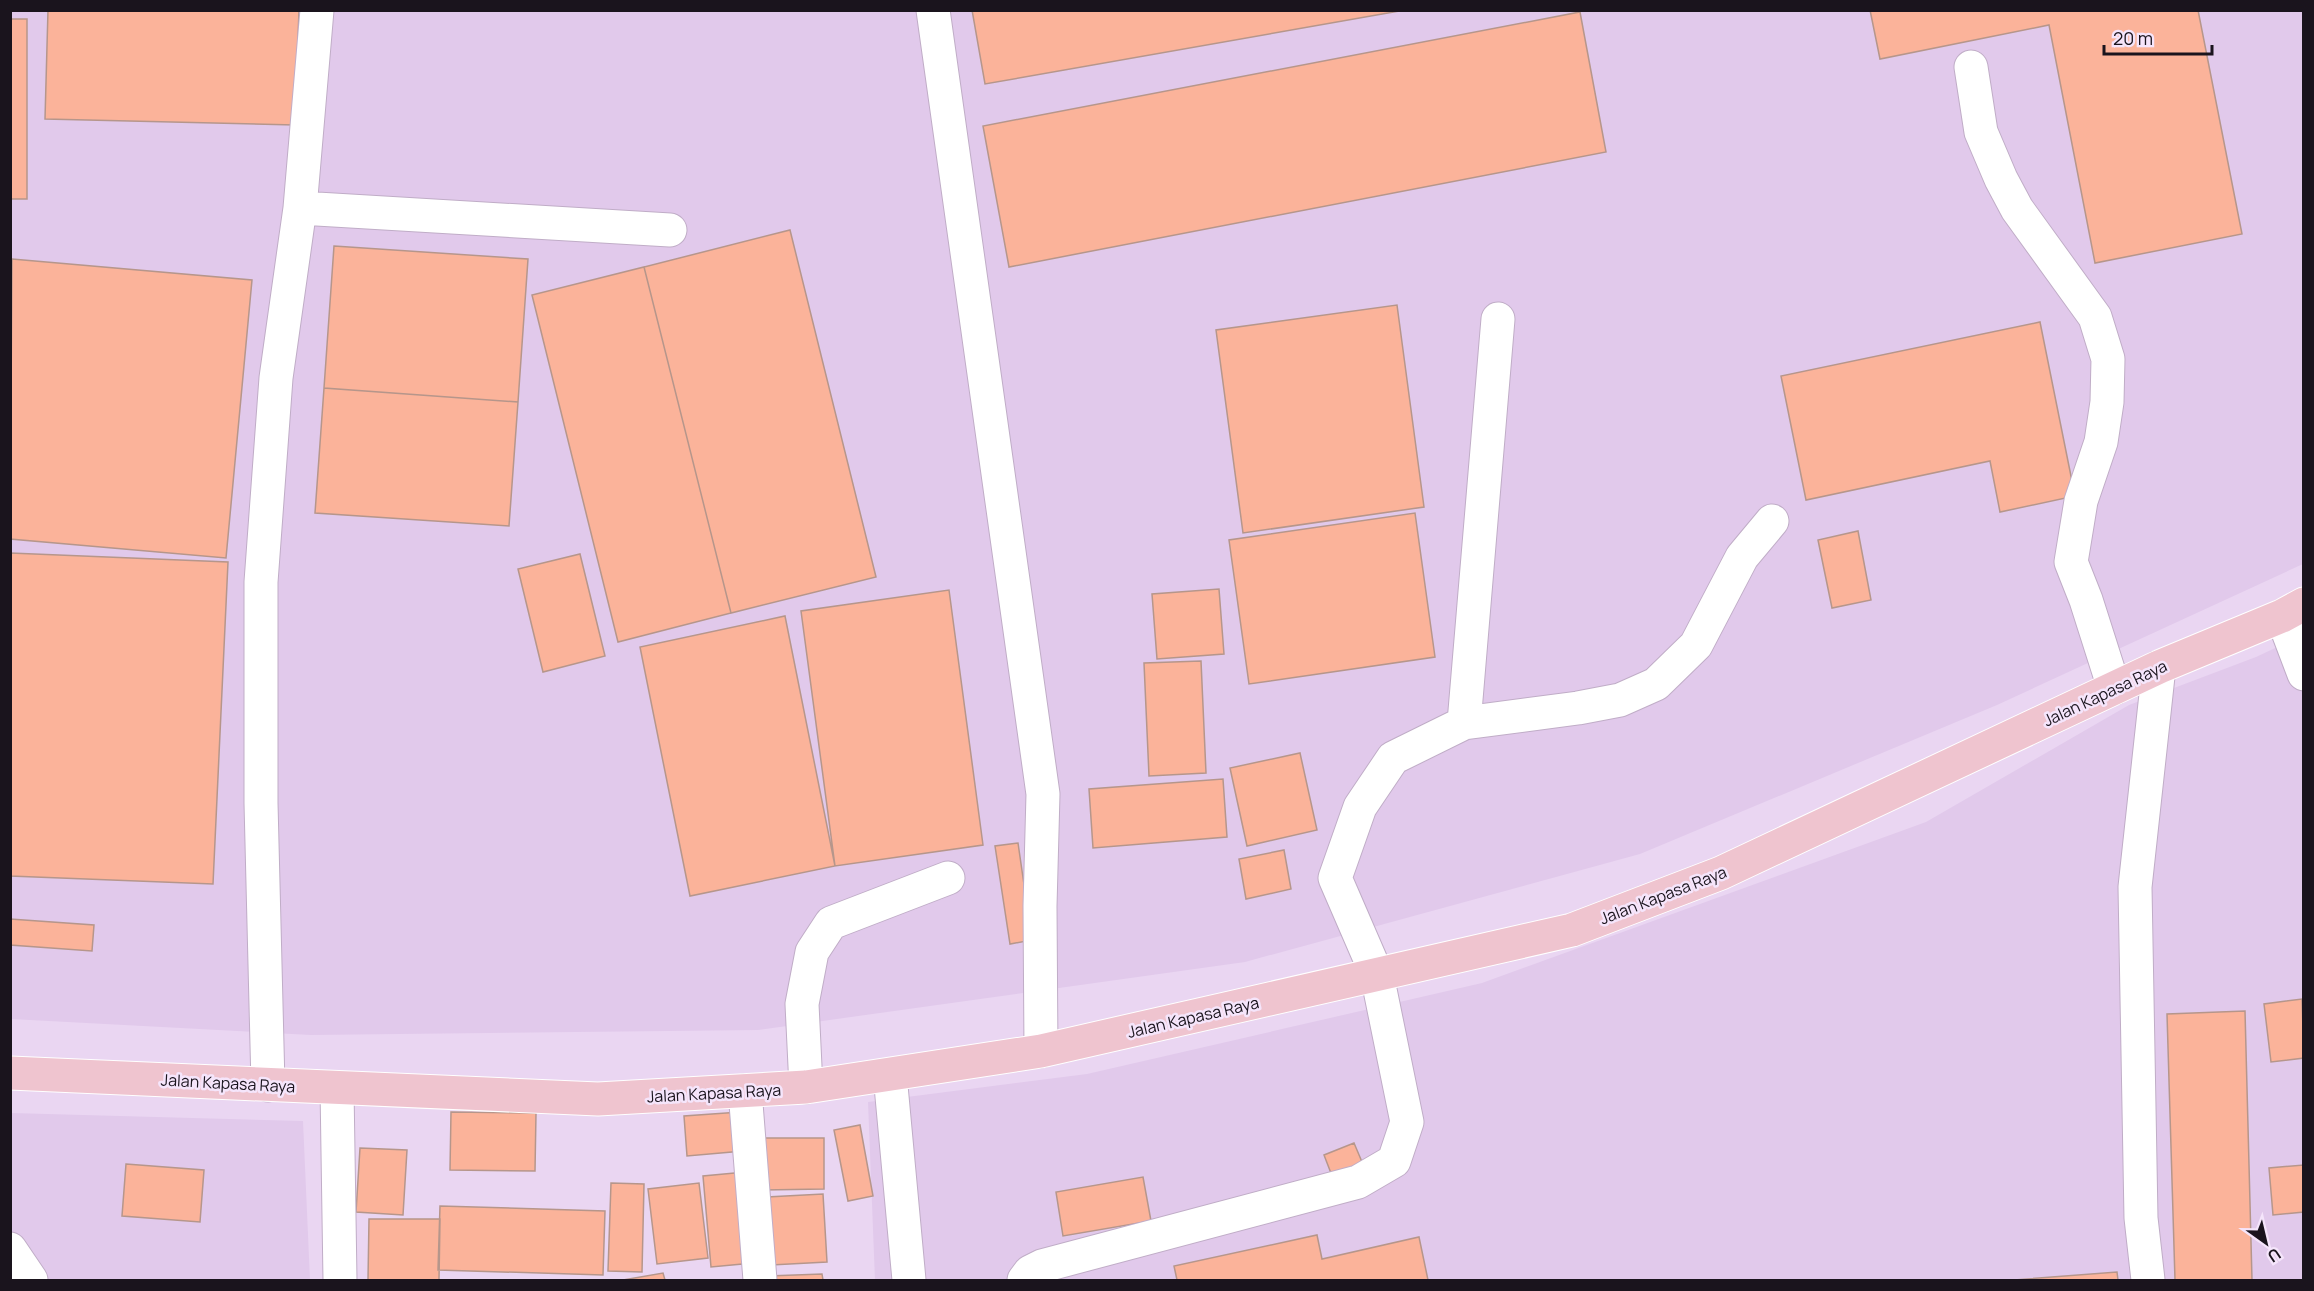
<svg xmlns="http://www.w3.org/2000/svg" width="2314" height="1291" font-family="Manrope,sans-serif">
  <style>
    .built { fill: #e1c9eb }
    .building { fill: #fbb39a; stroke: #b6968b; stroke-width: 1.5 }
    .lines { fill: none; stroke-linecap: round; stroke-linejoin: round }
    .minor-casing { stroke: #c0adc7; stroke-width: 35 }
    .major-casing { stroke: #fff; stroke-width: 35 }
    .minor { stroke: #fff; stroke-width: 33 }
    .major { stroke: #efc4cf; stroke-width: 33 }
    .labels { text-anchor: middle; stroke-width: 5; stroke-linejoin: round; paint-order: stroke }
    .street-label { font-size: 16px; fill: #1a141d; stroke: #f5e5fb }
  </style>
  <rect width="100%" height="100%" fill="#ead6f2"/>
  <path class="built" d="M10 11H2303V564L1997 705 1640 854 1245 962 758 1030 311 1035 11 1019Z
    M2303 635V1280H875L868 1102 1087 1074 1482 983 1926 822 2129 705 2256 657Z
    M11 1113 303 1121 310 1280H11Z"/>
  <path class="building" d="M48 10H299L295 125 45 119Z
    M972 10H1405L985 84Z
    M1870 10H2198L2242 234 2095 263 2049 25 1880 59Z
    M1580 12 1606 152 1009 267 983 126Z
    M10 19H27V199H10Z
    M790 230 876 577 731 613 644 267Z
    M334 246 528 259 518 402 324 388Z
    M12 259 252 280 226 558 10 539Z
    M644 267 731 613 618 642 532 295Z
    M1397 305 1424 507 1243 533 1216 330Z
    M2040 322 2075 496 2000 512 1990 461 1806 500 1781 376Z
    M324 388 518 402 509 526 315 513Z
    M1415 513 1435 657 1249 684 1229 540Z
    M1858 531 1871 600 1832 608 1818 540Z
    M10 553 228 562 213 884 10 876Z
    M580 554 605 656 543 672 518 569Z
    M1219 589 1224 654 1157 659 1152 594Z
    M949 590 983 845 835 866 801 611Z
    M785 616 835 866 690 896 640 647Z
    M1201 661 1206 773 1149 776 1144 663Z
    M1300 753 1317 830 1247 846 1230 768Z
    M1223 779 1227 837 1093 848 1089 789Z
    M1018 843 1032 940 1010 944 995 846Z
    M1284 850 1291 889 1246 899 1239 859Z
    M10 919 94 925 92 951 10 945Z
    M2302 999 2304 1058 2271 1062 2264 1004Z
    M2245 1011 2252 1280H2175L2167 1014Z
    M451 1112 536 1113 535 1171 450 1170Z
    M740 1112 743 1151 687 1156 684 1116Z
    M860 1125 873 1196 848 1201 834 1130Z
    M761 1138H824V1189L762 1190Z
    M1354 1143 1365 1169 1334 1181 1324 1155Z
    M360 1148 407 1150 403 1215 356 1212Z
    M126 1164 204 1170 200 1222 122 1216Z
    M2304 1165V1212L2273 1215 2269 1168Z
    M745 1172 753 1263 711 1267 703 1176Z
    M1143 1177 1151 1221 1063 1236 1056 1192Z
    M611 1183 644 1184 642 1272 608 1271Z
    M699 1183 708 1258 657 1264 648 1189Z
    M823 1194 827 1262 771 1265 767 1197Z
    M440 1206 605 1211 603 1275 438 1270Z
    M369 1219H440L439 1280H368Z
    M1317 1235 1322 1259 1419 1237 1428 1280H1177L1174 1266Z
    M2117 1272 2118 1280H2014Z
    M663 1273 665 1280H623Z
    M822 1274 823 1280H768V1276Z"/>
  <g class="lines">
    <defs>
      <path id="minor" d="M933 10 1043 794 1040 906 1041 1051
        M1971 67 1981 132 2001 179 2017 209 2095 317 2108 359 2107 402 2101 442 2081 501 2071 562 2086 600 2114 688
        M300 208 670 230
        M2282 616 2304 674
        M1464 723 1578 708 1620 700 1656 684 1696 645 1742 557 1772 521
        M890 1075 909 1280
        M268 1085 261 803V582L276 378 300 208 317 10
        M806 1087 802 1004 812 952 831 923 948 878
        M337 1088 340 1280
        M745 1091 760 1280
        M10 1249 31 1280
        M1024 1280 1030 1272 1042 1266 1358 1182 1394 1161 1407 1122 1377 975 1335 878 1360 807 1393 758 1464 723 1498 319
        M2148 1280 2141 1218 2135 887 2159 667"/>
      <path id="major" d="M10 1073 598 1099 806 1087 1041 1051 1572 930 1721 873 2159 667 2282 616 2304 604"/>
    </defs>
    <use href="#minor" class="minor-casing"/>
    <use href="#major" class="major-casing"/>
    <use href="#minor" class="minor"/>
    <use href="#major" class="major"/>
  </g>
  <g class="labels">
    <g class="street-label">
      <text transform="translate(2105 693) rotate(-25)" y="6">Jalan Kapasa Raya</text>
      <text transform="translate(1663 895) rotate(-21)" y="6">Jalan Kapasa Raya</text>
      <text transform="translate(1193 1017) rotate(-13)" y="6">Jalan Kapasa Raya</text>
      <text transform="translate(228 1083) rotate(3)" y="6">Jalan Kapasa Raya</text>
      <text transform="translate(714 1093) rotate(-3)" y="6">Jalan Kapasa Raya</text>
    </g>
  </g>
  <rect width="2314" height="1291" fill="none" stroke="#1a141d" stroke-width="24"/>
  <g transform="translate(2266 1243) rotate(146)" stroke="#f5e5fb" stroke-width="4.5" paint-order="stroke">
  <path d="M0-4.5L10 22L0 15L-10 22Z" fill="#1a141d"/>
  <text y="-9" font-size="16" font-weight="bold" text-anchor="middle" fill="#1a141d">U</text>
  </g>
  <path d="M2104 45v9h108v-9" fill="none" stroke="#1a141d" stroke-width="3"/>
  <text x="2113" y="45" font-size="18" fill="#1a141d" stroke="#f5e5fb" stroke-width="4.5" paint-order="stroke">20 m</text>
</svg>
